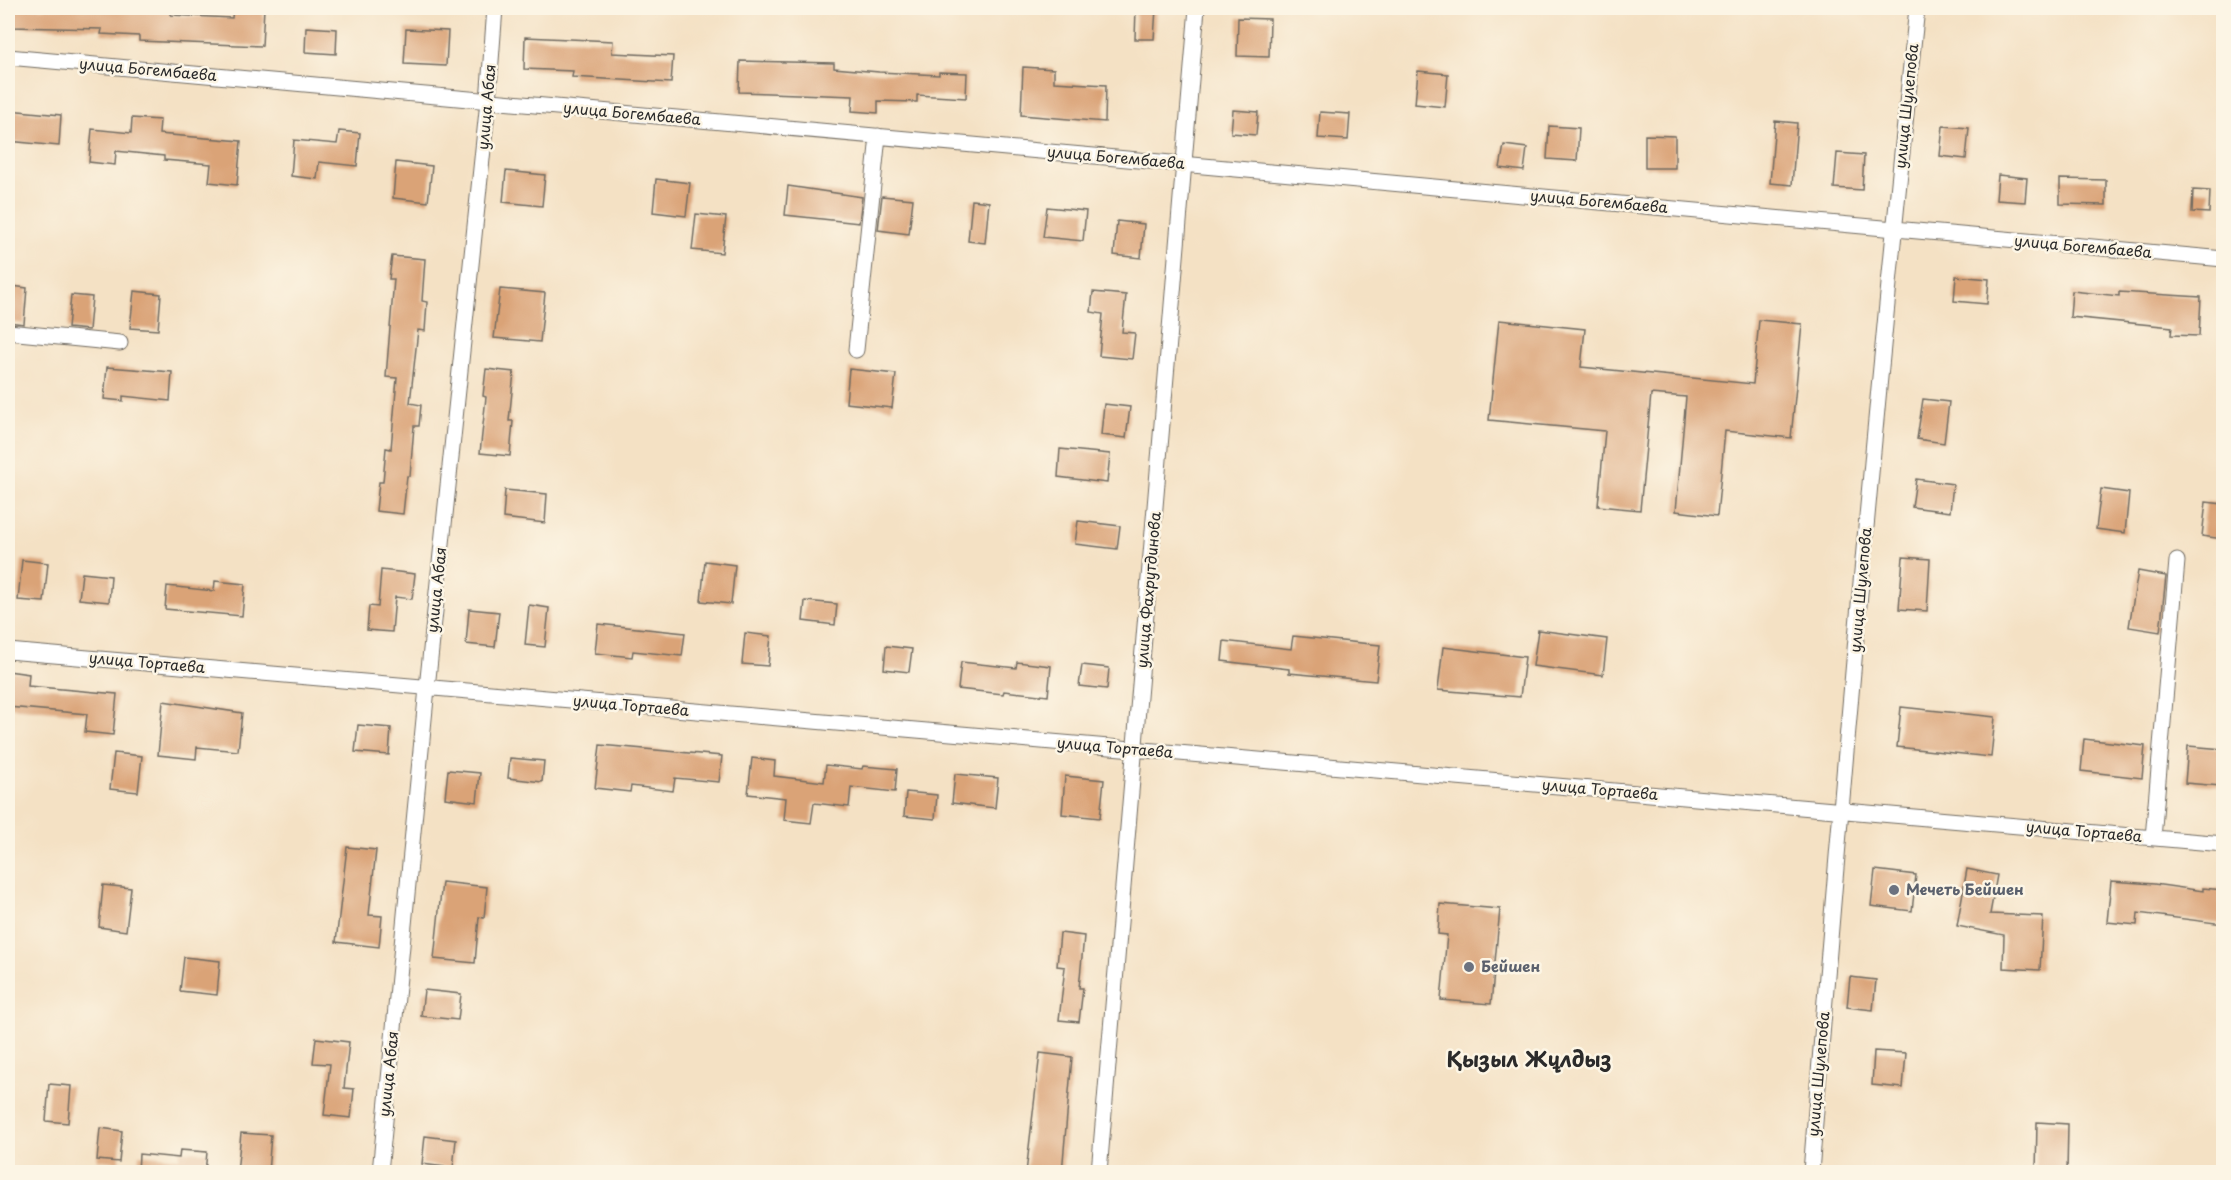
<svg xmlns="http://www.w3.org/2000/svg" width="2231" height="1180" font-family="'Playpen Sans',sans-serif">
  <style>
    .building { fill: #daa377 }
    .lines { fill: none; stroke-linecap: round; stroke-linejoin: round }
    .minor-casing { stroke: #716b61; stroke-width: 17 }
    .minor { stroke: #fff; stroke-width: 15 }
    .worship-dot { fill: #6b7280; stroke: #fcf5e5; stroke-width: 2 }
    .labels { text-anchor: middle; stroke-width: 5; stroke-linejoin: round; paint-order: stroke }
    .street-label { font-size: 15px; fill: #2b2b2b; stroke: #fcf5e5 }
    .worship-label { font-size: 15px; font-weight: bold; fill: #5b616d; stroke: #fcf5e5; text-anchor: start }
    .district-label { font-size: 21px; font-weight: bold; fill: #2b2b2b; stroke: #fcf5e5 }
  </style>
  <rect width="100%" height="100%" fill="#fcf5e5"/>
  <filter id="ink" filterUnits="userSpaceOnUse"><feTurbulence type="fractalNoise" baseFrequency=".0167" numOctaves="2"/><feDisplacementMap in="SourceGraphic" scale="12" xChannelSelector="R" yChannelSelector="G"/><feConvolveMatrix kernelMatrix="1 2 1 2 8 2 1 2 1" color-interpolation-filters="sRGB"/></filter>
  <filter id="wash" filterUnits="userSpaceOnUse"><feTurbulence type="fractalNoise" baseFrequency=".008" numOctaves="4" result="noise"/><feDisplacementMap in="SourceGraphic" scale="24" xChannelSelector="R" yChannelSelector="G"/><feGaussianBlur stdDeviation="1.35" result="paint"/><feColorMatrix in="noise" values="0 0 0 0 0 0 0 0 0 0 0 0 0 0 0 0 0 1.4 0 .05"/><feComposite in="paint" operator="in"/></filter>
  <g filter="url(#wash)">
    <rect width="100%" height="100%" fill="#f4e1c4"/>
    <g id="blocks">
      <path class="building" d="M12 8H81L140 11 141 8 171 9V15L232 18 233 8H264L262 46 139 41V36L101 34 102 29 11 27Z
        M1136 8H1156L1154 39H1135Z
        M1238 18 1270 19 1269 57 1237 56Z
        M306 27 337 29 336 54 305 52Z
        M406 29 448 31 446 66 404 64Z
        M525 37 613 41 612 53 673 56 671 83 572 77 573 71 524 69Z
        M740 61 834 63V68L879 72 939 75V72L967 73 966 98 917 95V102L878 101V113L852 111 853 96 739 92Z
        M1023 67 1054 69V82L1106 85 1105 122 1021 115Z
        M1418 71 1448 74 1445 107 1415 104Z
        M8 110 61 115 59 146 8 141Z
        M1233 110 1258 112 1256 135 1231 133Z
        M1320 112 1350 114 1348 140 1318 138Z
        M132 118 160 120 159 134 241 141 237 185 209 182 211 164 164 160V156L116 151 115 165 89 162 92 129 131 133Z
        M1775 121 1797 123 1792 185 1770 183Z
        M1549 126 1579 128 1577 161 1547 159Z
        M1943 126 1969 128 1966 159 1940 156Z
        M339 131 360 133 357 166 319 162 317 179 291 176 294 140 337 144Z
        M1645 135 1675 136V168H1645Z
        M1504 145 1527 148 1524 171 1500 168Z
        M1837 153 1864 155 1862 190 1834 188Z
        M396 162 432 166 428 202 393 198Z
        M506 171 545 175 542 206 503 202Z
        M1998 175 2027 178 2025 202 1996 200Z
        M656 179 690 183 686 216 653 212Z
        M2060 179 2106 180V205L2060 204Z
        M788 186 862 197 859 223 785 215Z
        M2193 190 2210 191 2209 213 2192 212Z
        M882 196 913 199 909 234 878 230Z
        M972 200 989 202 985 243 968 241Z
        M1047 207 1086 211 1083 241 1043 237Z
        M696 214 726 217 722 253 692 250Z
        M1117 221 1144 224 1141 258 1114 255Z
        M392 256 425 259 422 301 427 302 425 331 418 330 410 403 421 405 419 426H414L410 476H407L403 514 376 511 379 482H383L386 448 391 449 397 378 386 377 394 279H389Z
        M1956 276 1989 279 1987 304 1954 301Z
        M12 286 27 288 24 324 8 322Z
        M500 289 545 293 540 342 494 338Z
        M134 291 161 294 158 330 130 328Z
        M2072 291 2119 296V292L2201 297 2199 336 2171 335 2172 327 2070 317Z
        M1093 292 1126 295 1122 332 1135 333 1132 359 1099 356 1103 314 1091 312Z
        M71 295 92 297 89 330 68 328Z
        M1499 320 1585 329 1581 367 1753 384 1759 320 1802 324 1791 438 1725 431 1717 516 1676 511 1686 397 1651 394 1640 510 1598 506 1605 431 1489 420Z
        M107 367 172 372 170 401 123 396V401L104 399Z
        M486 369 514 372 509 421H513L510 456 480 453 486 397 483 396Z
        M849 369 896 374 892 408 846 403Z
        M1923 399 1949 402 1944 443 1917 439Z
        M1104 404 1130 407 1126 438 1101 435Z
        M1060 449 1110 454 1107 483 1058 477Z
        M1916 479 1953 484 1950 512 1912 507Z
        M2101 489 2129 493 2125 533 2096 529Z
        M505 490 547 494 545 523 503 518Z
        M2206 502 2223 504V539L2202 536Z
        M1078 521 1120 526 1117 549 1075 544Z
        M1903 557 1930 559 1927 611 1899 609Z
        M22 560 48 563 44 602 18 600Z
        M705 561 735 565 731 604 701 601Z
        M381 570 415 574 412 599 395 597 392 632 367 630 369 606 378 607Z
        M2138 571 2166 576 2160 632 2129 627Z
        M82 573 111 576 109 602 79 599Z
        M215 581 245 584 242 616 165 609 167 586 214 591Z
        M805 601 837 604 835 625 803 621Z
        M529 605 549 608 545 647 525 645Z
        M469 609 499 612 495 647 466 644Z
        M598 624 685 633 682 656 633 651 632 657 595 653Z
        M1538 630 1607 639 1603 675 1533 666Z
        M745 633 771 636 768 666 742 664Z
        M1293 636 1380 645 1376 681 1289 673V669L1222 661 1224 641 1291 649Z
        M886 646 912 649 909 672 884 669Z
        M1443 647 1525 657 1520 697 1438 690Z
        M961 662 1016 668 1017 662 1051 666 1048 696 1004 691 1003 694 958 689Z
        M1082 665 1109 668 1107 689 1079 686Z
        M8 671 29 674 28 686 117 694 113 735 85 732 87 714 8 707Z
        M163 701 242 713 238 751 197 747 196 759 158 755Z
        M1901 707 1995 717 1991 757 1897 747Z
        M358 725 391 728 389 755 355 752Z
        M2084 739 2145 746 2142 778 2081 771Z
        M600 745 722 756 719 782 675 778 673 791 631 786 630 792 595 788Z
        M2188 746 2223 749 2221 786 2185 783Z
        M114 753 142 756 138 792 110 789Z
        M510 758 544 761 542 782 508 778Z
        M752 758 775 761 774 776 824 782 826 765 862 769 863 766 897 769 895 792 851 787 849 807 814 803 811 823 784 820 786 798 748 794Z
        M448 770 480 773 477 802 445 798Z
        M955 774 998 778 995 808 952 803Z
        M1065 776 1104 780 1100 818 1062 814Z
        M906 792 937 795 935 819 904 816Z
        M347 847 376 850 369 915 382 916 379 947 336 942Z
        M1967 869 1997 875 1990 914 2043 916 2040 970 2003 968 2004 935 1957 926Z
        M1875 870 1916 875 1912 911 1871 906Z
        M2111 881 2154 884 2203 891V888L2223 890V924L2138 913 2137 925 2107 922Z
        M442 882 487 887 484 918 479 917 475 963 434 959Z
        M103 885 131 888 126 931 99 927Z
        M1440 904 1500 909 1491 1004 1441 1000 1447 935 1438 934Z
        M1060 933 1084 936 1079 988H1083L1079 1022 1059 1020 1065 967 1057 966Z
        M184 957 220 961 217 995 180 991Z
        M1850 977 1876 980 1873 1010 1847 1007Z
        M424 990 461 994 458 1020 421 1016Z
        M316 1038 349 1042 344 1088 354 1089 351 1118 324 1115 330 1064 313 1063Z
        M1874 1051 1906 1053 1903 1088 1872 1085Z
        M1040 1053 1072 1057 1062 1173H1026Z
        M49 1084 71 1086 68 1123 46 1121Z
        M2037 1122 2068 1124 2067 1173H2036Z
        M100 1128 122 1131 119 1162 97 1160Z
        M241 1133 271 1135 268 1173H237Z
        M425 1136 456 1140 453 1168 422 1164Z
        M180 1150 207 1152 205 1173H138L139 1154 179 1158Z"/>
    </g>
  </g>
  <g filter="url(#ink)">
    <use href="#blocks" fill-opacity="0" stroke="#716b61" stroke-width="1.5"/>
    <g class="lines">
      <defs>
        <path id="minor" d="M8 57 2224 259
          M8 332 120 343
          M856 350 878 136
          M8 651 2224 844
          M2153 838 2177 561
          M380 1172 427 688 488 101 495 8
          M1099 1172 1197 8
          M1811 1172C1842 784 1876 395 1917 8"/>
      </defs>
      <use href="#minor" class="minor-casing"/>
      <use href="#minor" class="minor"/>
    </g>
  </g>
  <g class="worship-dot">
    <circle cx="1894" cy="890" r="6"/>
    <circle cx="1469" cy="967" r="6"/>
  </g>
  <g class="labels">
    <g class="street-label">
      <text transform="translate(148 70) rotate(5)" y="5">улица Богембаева</text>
      <text transform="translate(1907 106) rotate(-84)" y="5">улица Шулепова</text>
      <text transform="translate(487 107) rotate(-85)" y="5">улица Абая</text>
      <text transform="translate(632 114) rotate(5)" y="5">улица Богембаева</text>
      <text transform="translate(1116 158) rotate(5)" y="5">улица Богембаева</text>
      <text transform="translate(1599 202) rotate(5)" y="5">улица Богембаева</text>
      <text transform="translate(2083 247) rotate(5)" y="5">улица Богембаева</text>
      <text transform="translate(437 590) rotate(-84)" y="5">улица Абая</text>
      <text transform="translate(1149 590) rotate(-85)" y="5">улица Фахрутдинова</text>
      <text transform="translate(1861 590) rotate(-85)" y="5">улица Шулепова</text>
      <text transform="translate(147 663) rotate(5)" y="5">улица Тортаева</text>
      <text transform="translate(631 706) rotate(5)" y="5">улица Тортаева</text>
      <text transform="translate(1115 748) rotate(5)" y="5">улица Тортаева</text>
      <text transform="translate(1600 790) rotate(5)" y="5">улица Тортаева</text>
      <text transform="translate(2084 832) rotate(5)" y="5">улица Тортаева</text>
      <text transform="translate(389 1074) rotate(-84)" y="5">улица Абая</text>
      <text transform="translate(1819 1074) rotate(-85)" y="5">улица Шулепова</text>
    </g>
    <g class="worship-label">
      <text x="1906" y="895">Мечеть Бейшен</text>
      <text x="1481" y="972">Бейшен</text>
    </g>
    <g class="district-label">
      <text x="1529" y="1067">Қызыл Жұлдыз</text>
    </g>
  </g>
  <rect width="2231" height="1180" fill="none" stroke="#fcf5e5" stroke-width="30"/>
</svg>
